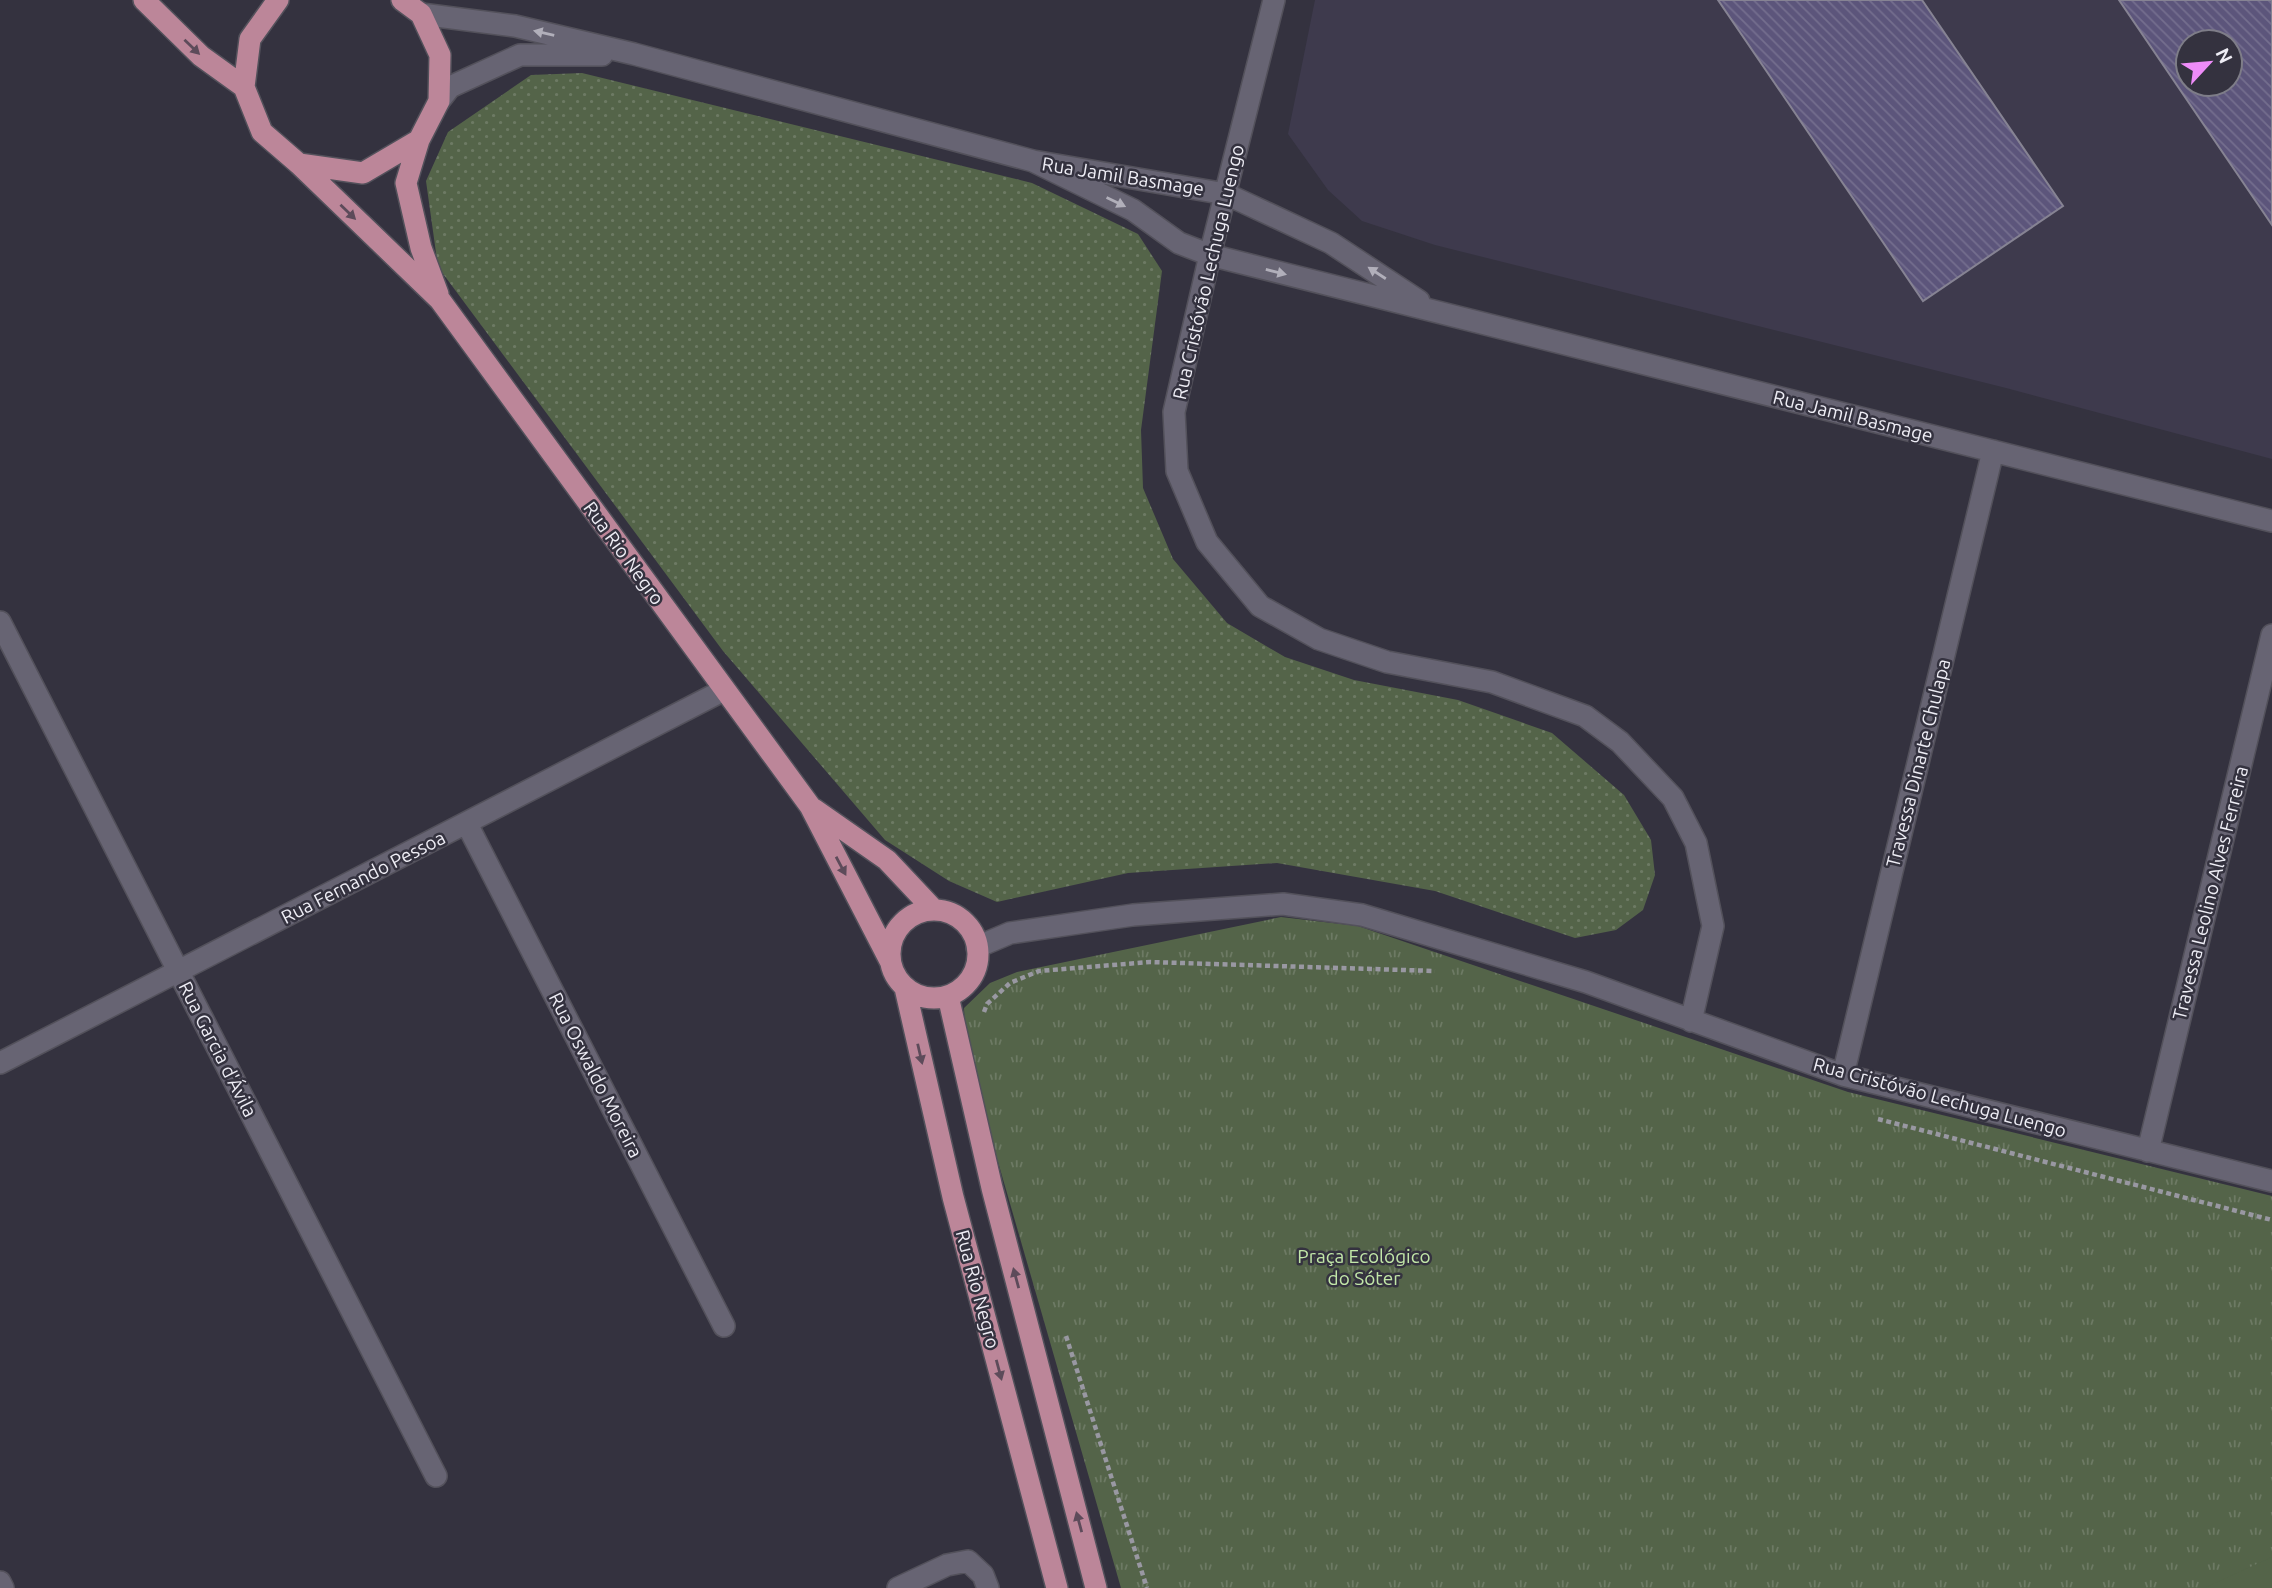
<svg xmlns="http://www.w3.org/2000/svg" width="2272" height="1588" font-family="Ubuntu,sans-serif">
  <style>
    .built { fill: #3e3a4d; fill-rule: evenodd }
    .grass { fill: url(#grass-dots) }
    .park { fill: url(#park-tufts) }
    .pitch { fill: #546449 }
    .building { fill: url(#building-back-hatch); stroke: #868393; stroke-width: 2; fill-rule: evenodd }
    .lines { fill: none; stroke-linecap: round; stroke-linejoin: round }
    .minor-casing { stroke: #53515b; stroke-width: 24 }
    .major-casing { stroke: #53515b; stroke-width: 24 }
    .path { stroke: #9998a2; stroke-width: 4.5; stroke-dasharray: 5 3.5; stroke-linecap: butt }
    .minor { stroke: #676473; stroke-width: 21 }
    .major { stroke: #bc8699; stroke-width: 21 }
    .oneway { fill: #b1afba }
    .oneway2 { fill: #5d4b5a }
    .labels { text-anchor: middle; stroke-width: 5; stroke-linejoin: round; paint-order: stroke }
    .street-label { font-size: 19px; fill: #eeedf5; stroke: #34323f }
    .park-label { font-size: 19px; fill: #c2e7a8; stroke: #34323f }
  </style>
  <defs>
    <pattern id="grass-dots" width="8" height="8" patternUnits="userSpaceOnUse" patternTransform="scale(1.75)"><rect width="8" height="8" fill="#546449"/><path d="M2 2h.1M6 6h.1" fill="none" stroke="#6d7a64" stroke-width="1.8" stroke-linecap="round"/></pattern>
    <pattern id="park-tufts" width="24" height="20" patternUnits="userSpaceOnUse" patternTransform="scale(1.75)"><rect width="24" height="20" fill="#546449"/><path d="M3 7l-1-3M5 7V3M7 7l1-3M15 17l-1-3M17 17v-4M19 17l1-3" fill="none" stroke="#6d7a64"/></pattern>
    <pattern id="building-back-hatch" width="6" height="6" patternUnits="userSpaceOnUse" patternTransform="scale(1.75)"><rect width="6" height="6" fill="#5c557b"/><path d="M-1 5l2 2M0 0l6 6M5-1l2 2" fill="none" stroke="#746e8e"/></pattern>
  </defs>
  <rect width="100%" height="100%" fill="#34323f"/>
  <path class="built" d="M1315 0H2272V459L2006 388 1435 245 1362 221 1328 190 1288 134ZM2188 42H2230V84H2188Z"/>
  <path class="grass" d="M582 73 1032 183 1138 234 1162 271 1141 430 1143 488 1173 559 1227 623 1285 657 1354 680 1458 700 1552 733 1624 795 1651 840 1655 875 1643 910 1616 930 1575 938 1435 891 1277 863 1128 873 997 902 949 881 885 840 723 651 438 267 426 181 448 132 531 75Z"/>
  <path class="park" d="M1281 917 1358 926 1848 1092 2272 1196V1588H1121L966 1051 964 1008 990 983 1017 972Z"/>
  <path class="pitch" d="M2272 1557V1588H2204Z"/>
  <path class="building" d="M1718 0H1922L2063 206 1923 301Z
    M2119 0H2272V225ZM2188 42H2230V84H2188Z"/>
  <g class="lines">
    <defs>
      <path id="minor" d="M1274 0 1210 255 1174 412 1177 471 1207 542 1260 606 1319 639 1387 662 1492 682 1585 716 1620 742 1673 798 1696 843 1713 926 1691 1021
        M421 14 515 26 634 54 1033 161 1226 194 1331 243 1419 301
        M439 101 450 87 520 55H602
        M1033 161 1133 210 1179 243 1210 255 2272 521
        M0 622 436 1476
        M467 824 724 1326
        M977 947 1010 933 1133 915 1283 904 1362 915 1586 982 1843 1075 2272 1181
        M0 1063 724 690
        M1843 1075 1993 451
        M2148 1151 2272 635
        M0 1582 3 1588
        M898 1588 947 1565 968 1561 983 1575 988 1588"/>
      <path id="major" d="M144 0 201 56 244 87
        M278 0 250 39 244 87 262 132 299 164 363 173 419 140 439 101 440 55 421 14 402 0
        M419 140 406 183 421 248 438 294
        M299 164 440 300 810 806 890 961
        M814 809 887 860 934 910
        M890 954a44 44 0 1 1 88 0a44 44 0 1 1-88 0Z
        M905 988 953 1197 1057 1588
        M948 996 992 1188 1096 1588"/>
    </defs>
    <use href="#minor" class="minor-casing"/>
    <use href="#major" class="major-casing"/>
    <path class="path" d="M984 1012 987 1004 1010 983 1039 971 1150 962 1435 971
      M1878 1119 2272 1220
      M1066 1336 1147 1588"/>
    <use href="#minor" class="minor"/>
    <use href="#major" class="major"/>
  </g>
  <defs><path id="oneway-solid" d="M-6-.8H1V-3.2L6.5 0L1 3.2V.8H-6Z" transform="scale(1.75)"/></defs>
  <g class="oneway">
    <use href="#oneway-solid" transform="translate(544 33) rotate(-167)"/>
    <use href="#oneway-solid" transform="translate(1116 202) rotate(26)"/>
    <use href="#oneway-solid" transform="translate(1276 272) rotate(14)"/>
    <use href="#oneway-solid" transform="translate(1377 273) rotate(-147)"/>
  </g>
  <g class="oneway2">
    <use href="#oneway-solid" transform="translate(192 47) rotate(44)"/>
    <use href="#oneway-solid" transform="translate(348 212) rotate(44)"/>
    <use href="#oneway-solid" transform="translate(841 866) rotate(62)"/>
    <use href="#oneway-solid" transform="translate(920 1054) rotate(77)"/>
    <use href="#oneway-solid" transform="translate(1016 1278) rotate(-105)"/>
    <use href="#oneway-solid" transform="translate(999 1370) rotate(75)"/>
    <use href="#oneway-solid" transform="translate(1079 1522) rotate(-105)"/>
  </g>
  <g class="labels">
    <g class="street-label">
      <text transform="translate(1123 176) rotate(9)" y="7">Rua Jamil Basmage</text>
      <text transform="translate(1208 272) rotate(-77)" y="7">Rua Cristóvão Lechuga Luengo</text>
      <text transform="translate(1853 416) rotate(14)" y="7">Rua Jamil Basmage</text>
      <text transform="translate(624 553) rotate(54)" y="7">Rua Rio Negro</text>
      <text transform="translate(1918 763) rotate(-76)" y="7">Travessa Dinarte Chulapa</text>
      <text transform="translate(363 877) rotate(-27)" y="7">Rua Fernando Pessoa</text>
      <text transform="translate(2210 893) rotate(-76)" y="7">Travessa Leolino Alves Ferreira</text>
      <text transform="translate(218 1049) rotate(63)" y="7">Rua Garcia d'Ávila</text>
      <text transform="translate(596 1075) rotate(63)" y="7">Rua Oswaldo Moreira</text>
      <text transform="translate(1940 1097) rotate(15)" y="7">Rua Cristóvão Lechuga Luengo</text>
      <text transform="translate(978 1289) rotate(75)" y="7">Rua Rio Negro</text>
    </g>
    <g class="park-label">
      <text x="1364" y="1263">Praça Ecológico<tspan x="1364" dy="22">do Sóter</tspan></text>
    </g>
  </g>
  <g transform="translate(2209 63) rotate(64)"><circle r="33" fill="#34323f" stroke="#7e7d88" stroke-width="2"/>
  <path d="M0-5L12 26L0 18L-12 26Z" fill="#ee8cf8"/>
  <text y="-10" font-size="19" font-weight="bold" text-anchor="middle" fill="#eeedf5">N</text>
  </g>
</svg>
